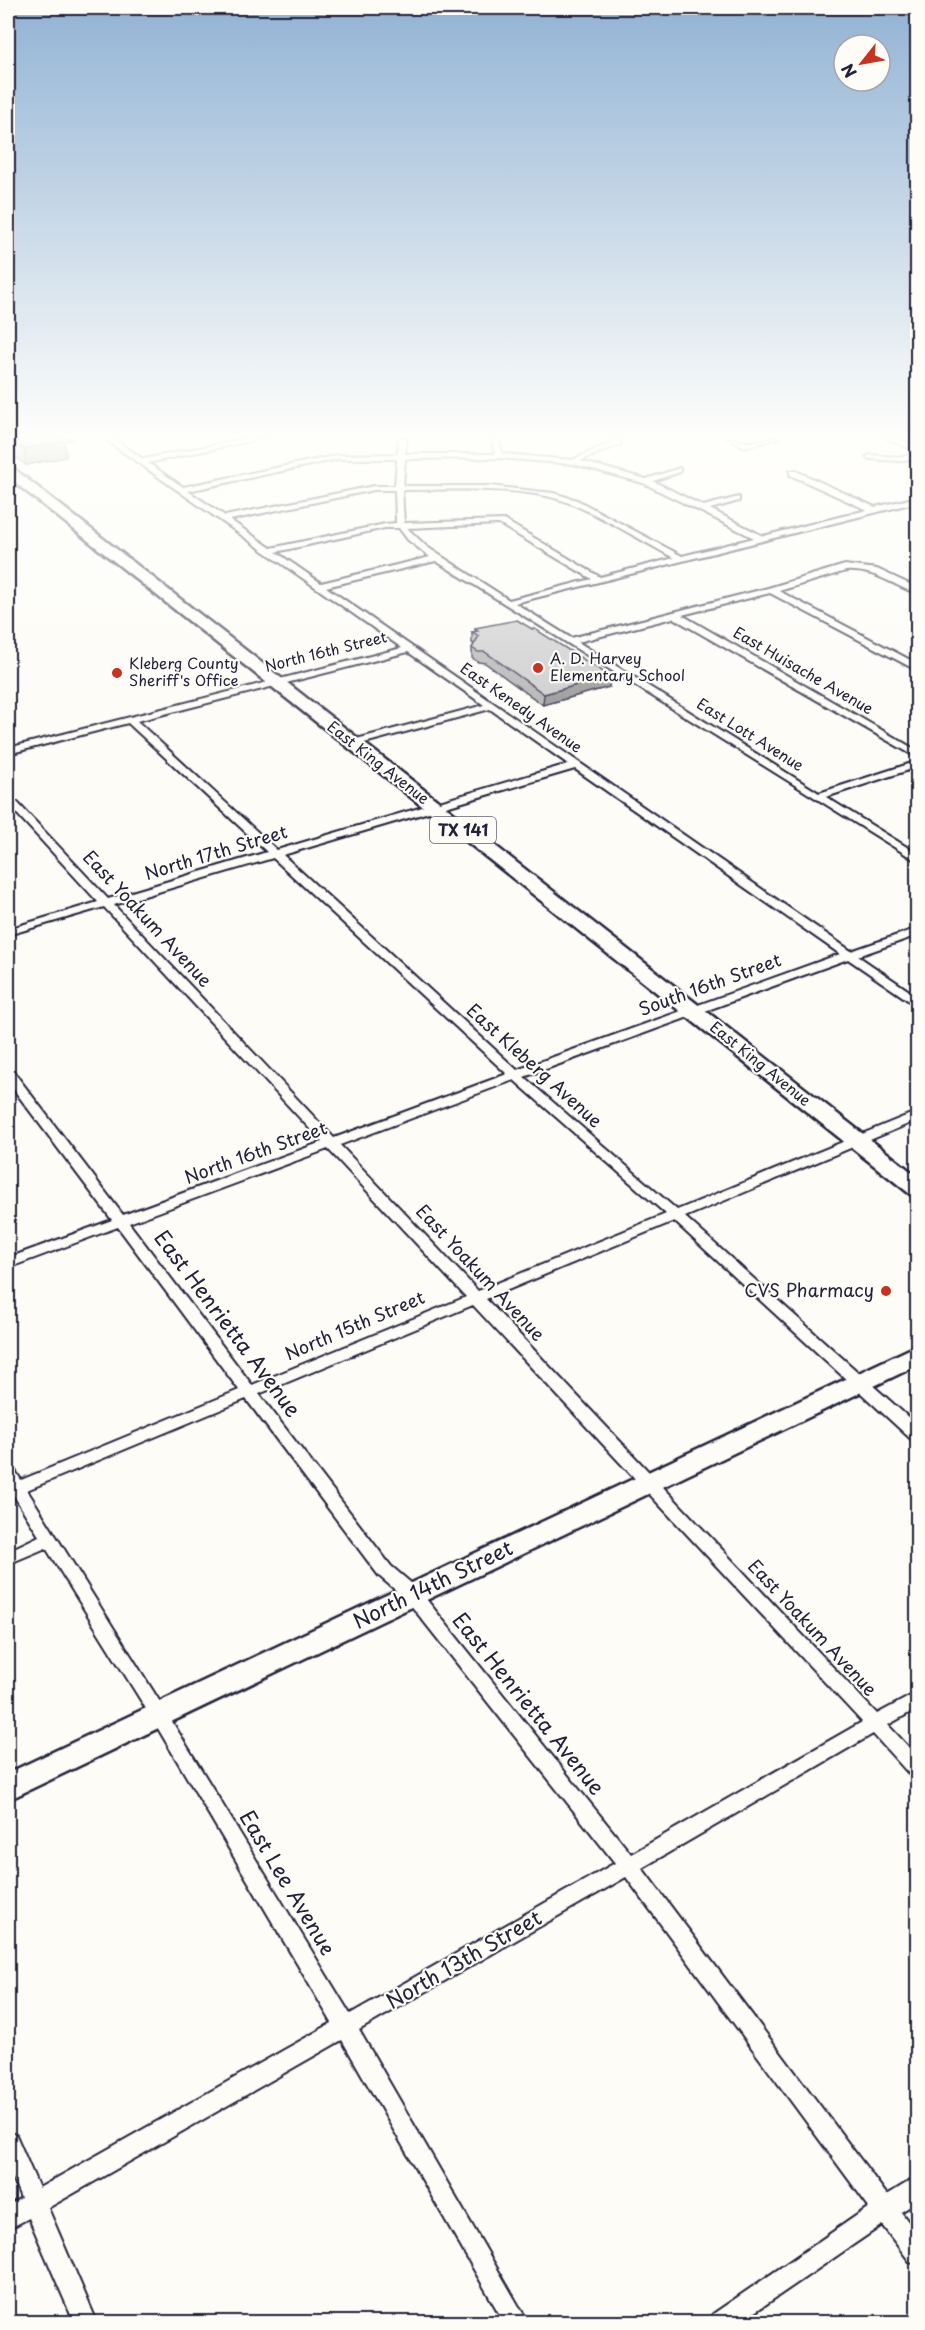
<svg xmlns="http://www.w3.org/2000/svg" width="925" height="2330" font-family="'Playpen Sans',sans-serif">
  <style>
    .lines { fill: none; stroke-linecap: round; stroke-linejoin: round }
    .street-casing { stroke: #22223b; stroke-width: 4 }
    .primary-casing { stroke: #22223b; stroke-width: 5 }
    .street { fill: #fdfcf7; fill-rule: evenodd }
    .primary { fill: #fdfcf7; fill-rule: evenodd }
    .wall { fill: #aaaaac; stroke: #22223b; stroke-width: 1.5 }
    .shaded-wall { fill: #8b8b8c; stroke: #22223b; stroke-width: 1.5 }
    .building { fill: #c6c6c8; stroke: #22223b; stroke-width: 1.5 }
    .poi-dot { fill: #c8321e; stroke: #fdfcf7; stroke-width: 2 }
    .labels { text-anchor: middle; stroke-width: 4.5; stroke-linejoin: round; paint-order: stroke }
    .far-street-label { font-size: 15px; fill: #22223b; stroke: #fdfcf7 }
    .far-poi-label { font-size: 15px; fill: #22223b; stroke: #fdfcf7; text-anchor: start }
    .shield { fill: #fdfcf7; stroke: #646373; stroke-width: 1.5 }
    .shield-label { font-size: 16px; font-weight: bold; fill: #22223b }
    .street-label { font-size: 18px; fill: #22223b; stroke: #fdfcf7 }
    .poi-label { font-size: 18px; fill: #22223b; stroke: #fdfcf7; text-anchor: end }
    .near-street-label { font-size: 21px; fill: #22223b; stroke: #fdfcf7 }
  </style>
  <rect width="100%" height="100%" fill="#fdfcf7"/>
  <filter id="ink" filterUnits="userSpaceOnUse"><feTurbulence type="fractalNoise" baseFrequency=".0167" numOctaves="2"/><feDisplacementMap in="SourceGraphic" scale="12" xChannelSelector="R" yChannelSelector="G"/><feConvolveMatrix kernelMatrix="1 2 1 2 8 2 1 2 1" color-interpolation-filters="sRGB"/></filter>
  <g filter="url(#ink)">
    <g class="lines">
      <defs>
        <path id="street" d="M103 438H112L143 459 249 438H264L148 463 183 487 339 455 398 454 399 438H407L405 454H495L491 438H499L502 454 572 460 610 443 614 441 611 438H619L621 444 580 461 646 479 680 468V472L653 481 703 506 739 497V501L710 509 763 536 867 510 790 475V471H796L875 507 918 497V502L515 603 571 638 768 588 845 565 877 569 918 588V594C892 585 874 569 846 571L779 591 918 664V671L770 593 682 615 918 751V758L673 618 578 642 819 793 918 761V767L826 797 918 854V862L436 561 326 587 851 951 918 928V935L858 956 918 997V1007L848 959 524 1077 677 1210 918 1111V1120L685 1217 918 1426V1442L912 1440 674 1221 486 1299 877 1714 918 1692V1708L888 1725 918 1757V1778L911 1776 873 1734 642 1868 887 2195 918 2176V2201L901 2212 918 2235V2265L910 2262 882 2225 740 2322H710L713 2314 869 2207 626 1877 359 2030 528 2322H504L342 2040 48 2208 97 2322H74L29 2218 8 2229V2206L21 2198 8 2167V2132L16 2135 39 2188 332 2023 153 1720 46 1548 8 1564V1551L39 1536 8 1486V1467L14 1469 21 1480 239 1390 118 1227 8 1268V1258L112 1220 8 1082V1070L13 1071 123 1215 322 1142 104 907 8 935V929L98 902 8 804 9 802H17L108 899 267 852 128 723 8 754V748L402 648ZM499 458 573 464 643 483 754 538 682 556 577 500 553 493 490 486H403L405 459ZM339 459H397L395 486H374L225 516 188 491ZM374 490H395L396 523 385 524 271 548 230 520ZM402 490C450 490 528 485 572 504 607 519 640 540 674 558L600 577 504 520 404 523ZM499 524 592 579 509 600 427 547 407 528ZM385 528H399L408 540 430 557 321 583 276 552ZM408 652 484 705 349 741V745H357L490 709 568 764 277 850 137 721ZM575 769 840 954 517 1070 283 855ZM273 858 507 1074 334 1138 114 905ZM514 1080 666 1214 478 1291 340 1145ZM328 1149 466 1297 252 1385 129 1223ZM473 1305 862 1722 631 1854 418 1589 391 1566 259 1394ZM246 1399 379 1576 406 1599 615 1863 350 2014 165 1710 27 1490Z
          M727 438C735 438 741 442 747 442 758 442 768 438 779 438L745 447Z
          M886 438H896L918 447V452Z
          M918 454V458L898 461 870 459 866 457 870 455 898 457Z"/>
        <path id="primary" d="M8 467 13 468 918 1177V1196L910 1194 8 477Z
          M918 1345V1365L8 1800V1773Z"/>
      </defs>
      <use href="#street" class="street-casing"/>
      <use href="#primary" class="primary-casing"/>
      <use href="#street" class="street"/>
      <use href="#primary" class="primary"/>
    </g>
    <path class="wall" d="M8 438H74L75 440 64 441 66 457 26 465 8 451Z
      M475 628 609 687 543 705 485 663 478 662 472 658V648L474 644 472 643V632H475Z"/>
    <path class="shaded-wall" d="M50 438H74L75 440 64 441 66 457 26 465 24 449Z
      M610 676 609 687 543 705 544 694Z"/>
    <path class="building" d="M10 438H60L64 441 24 449Z
      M517 620 532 629H535L610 676 544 694 485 652H478L472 648 479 636 472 632 478 631 475 628Z"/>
  </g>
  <linearGradient id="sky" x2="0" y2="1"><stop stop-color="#92b3d4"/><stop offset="0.57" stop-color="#fefefb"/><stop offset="1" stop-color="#fefefb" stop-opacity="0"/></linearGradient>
  <rect width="925" height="764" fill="url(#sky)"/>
  <g class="poi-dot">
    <circle cx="538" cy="668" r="6"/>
    <circle cx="117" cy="673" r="6"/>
    <circle cx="886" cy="1291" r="6"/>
  </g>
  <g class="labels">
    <g class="far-street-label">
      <text transform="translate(326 652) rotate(-14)" y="5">North 16th Street</text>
      <text transform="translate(803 671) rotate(30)" y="5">East Huisache Avenue</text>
      <text transform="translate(521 708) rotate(35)" y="5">East Kenedy Avenue</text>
      <text transform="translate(750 735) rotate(32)" y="5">East Lott Avenue</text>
      <text transform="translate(378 763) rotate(38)" y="5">East King Avenue</text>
      <text transform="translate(760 1064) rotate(39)" y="5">East King Avenue</text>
    </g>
    <g class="far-poi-label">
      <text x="550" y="664">A. D. Harvey<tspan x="550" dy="17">Elementary School</tspan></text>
      <text x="129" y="669">Kleberg County<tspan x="129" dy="17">Sheriff's Office</tspan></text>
    </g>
    <rect class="shield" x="430" y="817" width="66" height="26" rx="4.5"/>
    <g class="shield-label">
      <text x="463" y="836">TX 141</text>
    </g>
    <g class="street-label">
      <text transform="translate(216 853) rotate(-17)" y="6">North 17th Street</text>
      <text transform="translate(147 919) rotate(47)" y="6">East Yoakum Avenue</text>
      <text transform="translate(710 985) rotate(-20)" y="6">South 16th Street</text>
      <text transform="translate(534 1066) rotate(42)" y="6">East Kleberg Avenue</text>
      <text transform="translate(256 1153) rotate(-20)" y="6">North 16th Street</text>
      <text transform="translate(480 1273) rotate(47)" y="6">East Yoakum Avenue</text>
      <text transform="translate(355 1326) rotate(-23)" y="6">North 15th Street</text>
      <text transform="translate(812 1628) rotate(47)" y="6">East Yoakum Avenue</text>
    </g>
    <g class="poi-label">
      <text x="874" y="1297">CVS Pharmacy</text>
    </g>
    <g class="near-street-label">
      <text transform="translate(227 1324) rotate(53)" y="7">East Henrietta Avenue</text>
      <text transform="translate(433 1585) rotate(-26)" y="7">North 14th Street</text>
      <text transform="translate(528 1704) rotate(51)" y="7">East Henrietta Avenue</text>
      <text transform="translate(287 1883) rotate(59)" y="7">East Lee Avenue</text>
      <text transform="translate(464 1960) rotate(-30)" y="7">North 13th Street</text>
    </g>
  </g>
  <rect width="925" height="2330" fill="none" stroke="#fdfcf7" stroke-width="30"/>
  <rect x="15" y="15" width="895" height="2300" fill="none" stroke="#22223b" stroke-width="2" filter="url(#ink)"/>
  <g transform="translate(862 63) rotate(239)"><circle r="28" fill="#fdfcf7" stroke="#a5a5ac" stroke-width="1.5"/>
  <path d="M0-4.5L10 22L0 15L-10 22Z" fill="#c8321e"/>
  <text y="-9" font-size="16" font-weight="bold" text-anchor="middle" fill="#22223b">N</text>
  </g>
</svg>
